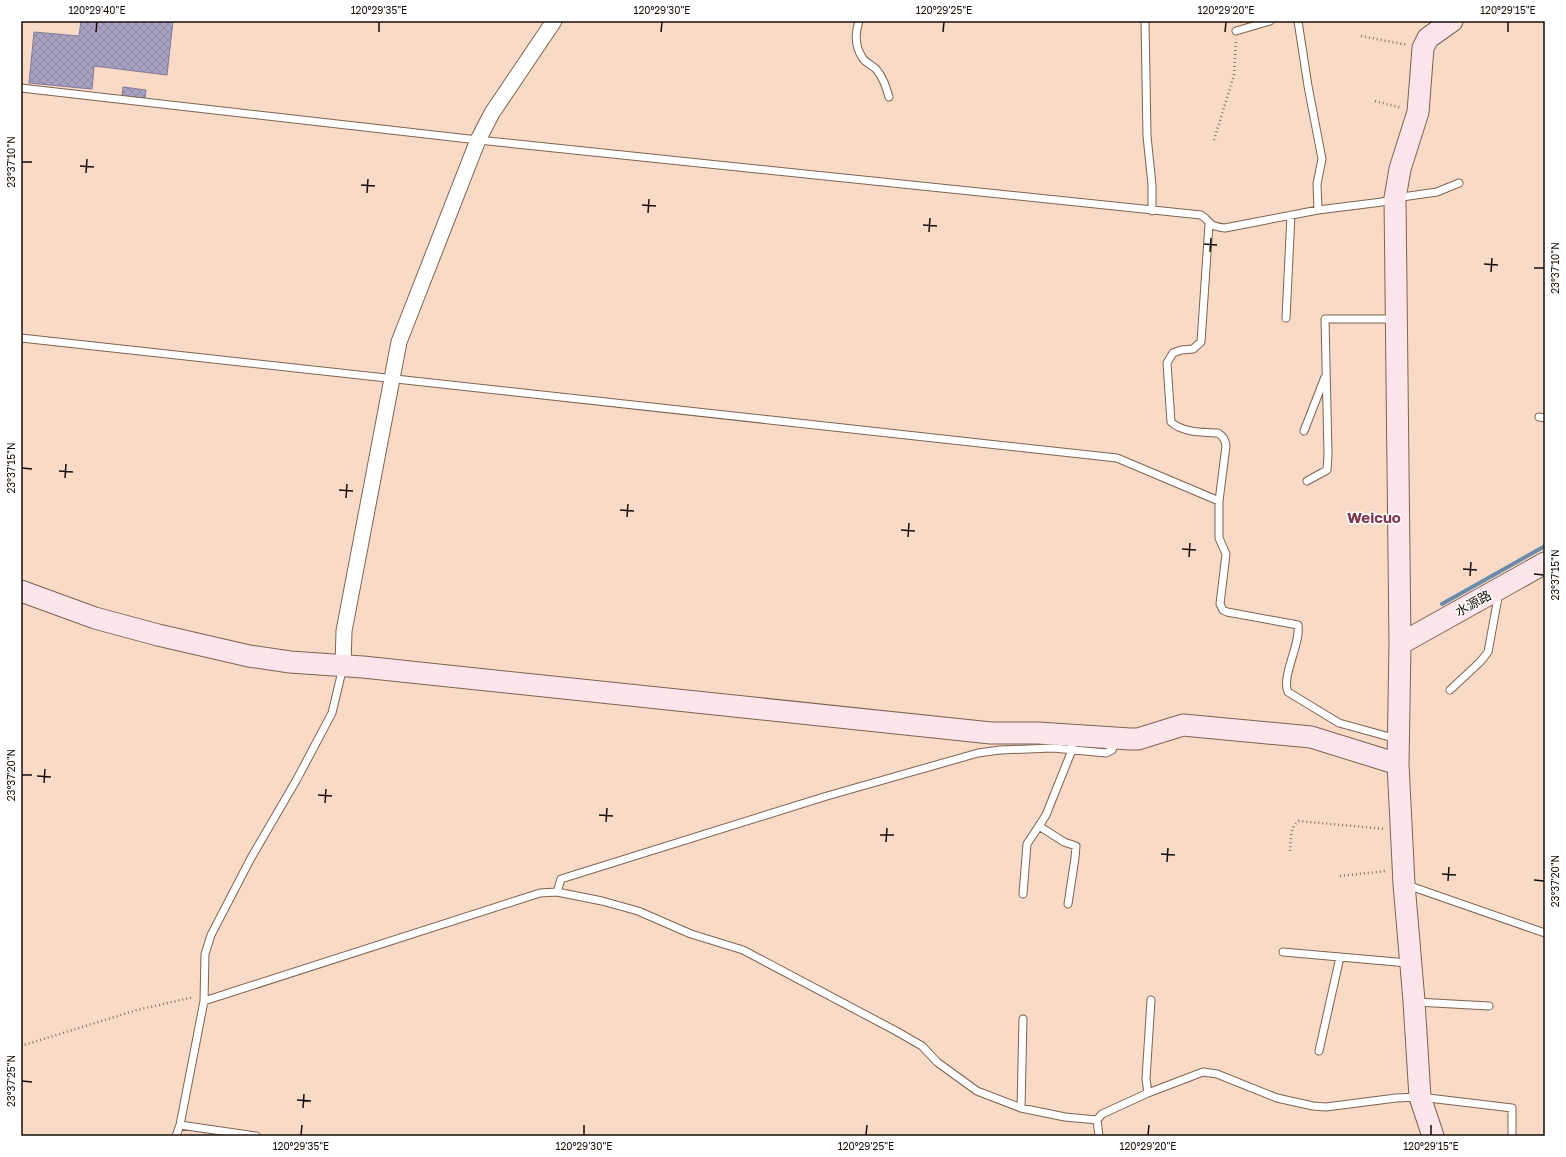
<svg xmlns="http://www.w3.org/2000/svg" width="1566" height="1157" font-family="'Golos Text','Noto Sans TC',sans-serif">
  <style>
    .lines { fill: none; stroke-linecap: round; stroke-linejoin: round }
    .stream { stroke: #6a8baa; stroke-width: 4 }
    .building { fill: url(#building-cross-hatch); stroke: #817a96 }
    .lane-casing { stroke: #7d6352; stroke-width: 9 }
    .street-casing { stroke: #7d6352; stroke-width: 17 }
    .secondary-casing { stroke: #7d6352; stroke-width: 23 }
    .path { stroke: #877366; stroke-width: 2.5; stroke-dasharray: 1 3; stroke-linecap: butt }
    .lane { stroke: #fff; stroke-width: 7 }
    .street { stroke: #fff; stroke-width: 15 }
    .secondary { stroke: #fee4eb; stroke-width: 21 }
    .ticks { fill: none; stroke: #170d07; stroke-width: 1.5 }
    .labels { text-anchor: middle; stroke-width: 3; stroke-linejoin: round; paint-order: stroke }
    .street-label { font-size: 13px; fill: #170d07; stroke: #fff }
    .quarter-label { font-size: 15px; font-weight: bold; fill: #7e374a; stroke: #fff }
    .neatline { fill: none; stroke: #170d07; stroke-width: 1.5 }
    .ticks-label { font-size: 10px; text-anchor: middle; fill: #170d07 }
  </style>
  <defs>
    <pattern id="building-cross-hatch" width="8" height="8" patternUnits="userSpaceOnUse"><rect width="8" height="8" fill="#a8a1bf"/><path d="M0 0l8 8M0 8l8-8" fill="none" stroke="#9089a3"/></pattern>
  </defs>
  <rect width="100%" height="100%" fill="#f8dac6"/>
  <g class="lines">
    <path class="stream" d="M1442 604 1545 546"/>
  </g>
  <path class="building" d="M81 21H173L167 75 94 66 92 89 29 83 34 32 79 36Z
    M123 87 146 90 145 98 122 96Z"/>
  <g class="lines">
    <defs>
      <path id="lane" d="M859 21C855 33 855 46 862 57 864 62 872 65 876 69 883 77 886 87 889 97
        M1145 21 1147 136 1152 185V211
        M1298 21 1308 86 1322 159 1317 184 1318 210
        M1236 31 1270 21
        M21 88 478 140 1201 215C1213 223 1207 226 1225 228L1318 210 1382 202 1395 198 1437 192 1459 183
        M1209 224 1201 342 1193 349 1181 350 1173 353 1167 363 1171 422C1183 433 1203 432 1218 433 1224 437 1225 440 1226 446L1219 501V538L1226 554 1220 604 1223 610 1227 612 1298 625C1301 644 1281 676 1288 692L1339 723 1397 739
        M1286 318 1291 215
        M21 338 1117 458 1219 501
        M1539 417 1545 418
        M1304 431 1325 377
        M1307 481 1327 470 1328 454 1325 319H1394
        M1450 690 1480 662 1488 652 1499 592
        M1407 885 1545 933
        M557 892 561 879 827 796 978 753 1000 750 1053 748 1106 753 1112 750 1116 740
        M1023 894 1027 844 1039 826
        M1068 904 1075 858 1076 846 1064 842 1039 826 1046 815 1072 750V745
        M1283 952 1408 963
        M204 1001 540 893 557 892 602 901 638 911 691 934 743 950 896 1031 922 1046 937 1062 977 1091 1021 1108 1065 1117 1097 1120 1102 1114 1148 1093 1203 1072 1217 1074 1277 1098 1313 1106 1326 1107 1396 1098 1420 1097 1512 1108V1136
        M1416 1002 1489 1006
        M1319 1051 1340 957
        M1148 1093 1146 1079 1151 1000
        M1021 1108 1023 1019
        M1097 1120 1099 1136
        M180 1125 256 1136
        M176 1136 180 1125 204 1001 205 954 211 935 251 858 297 779 332 713 343 667"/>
      <path id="street" d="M343 666 344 631 399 342 478 140 492 113 554 21"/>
      <path id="secondary" d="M21 591 95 618 158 635 249 656 290 662 363 667 991 733H1038L1130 739H1138L1183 725 1311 737 1398 764
        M1400 644 1545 563
        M1433 1136 1420 1097 1414 1001 1404 884 1398 764 1400 644 1395 198 1400 169 1418 112 1423 48 1428 38 1452 21"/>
    </defs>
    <use href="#lane" class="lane-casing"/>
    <use href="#street" class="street-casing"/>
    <use href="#secondary" class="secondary-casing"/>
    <path class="path" d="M1361 36 1408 45
      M1375 101 1402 108
      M1214 140 1234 75 1236 39
      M1290 851C1291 841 1289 827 1299 821L1385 829
      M1340 876 1387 871
      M21 1046 137 1010 194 997"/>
    <use href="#lane" class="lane"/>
    <use href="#street" class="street"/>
    <use href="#secondary" class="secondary"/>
  </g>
  <path class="ticks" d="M96 32 97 22M379 32V22M661 32 662 22M943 32 944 22M1225 32 1226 22M1508 32V22M22 162H32M80 166 94 167M86 173 87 159M361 185 375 186M367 193 368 179M642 205 656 206M648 213 649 199M923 225 937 226M929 232 930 218M1204 244 1217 245M1210 252 1211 238M1484 264 1498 265M1534 268H1544M1491 272 1492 258M22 468 32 469M59 471 73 472M65 478 66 464M339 490 353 491M346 498 347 484M620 510 634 511M627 517 628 504M901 530 915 531M908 537 909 523M1182 549 1196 550M1189 557 1190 543M1463 569 1477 570M1534 574 1544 575M1470 576 1471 562M22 775H32M37 776 51 777M44 783 45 769M318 795 332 796M325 803 326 789M599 815 613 816M606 822 607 808M880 835H894M886 842 887 828M1161 854 1175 855M1167 862 1168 848M1442 874 1456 875M1534 880 1544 881M1448 881 1449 867M22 1081 32 1082M297 1100 311 1101M303 1108 304 1094M301 1135 302 1125M584 1135V1125M866 1135 867 1125M1148 1135 1149 1125M1431 1135V1125"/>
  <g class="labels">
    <g class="street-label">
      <text transform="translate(1473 603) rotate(-29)" y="5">水源路</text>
    </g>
    <g class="quarter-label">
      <text x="1374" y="523">Weicuo</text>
    </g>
  </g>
  <rect width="1566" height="1157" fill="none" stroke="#ffffff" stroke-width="44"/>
  <rect x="22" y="22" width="1522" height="1113" class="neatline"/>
  <g class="ticks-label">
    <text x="97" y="14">120°29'40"E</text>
    <text x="379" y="14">120°29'35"E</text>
    <text x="662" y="14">120°29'30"E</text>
    <text x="944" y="14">120°29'25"E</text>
    <text x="1226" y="14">120°29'20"E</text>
    <text x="1508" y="14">120°29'15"E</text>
    <text transform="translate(11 162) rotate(-90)" y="4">23°37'10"N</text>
    <text transform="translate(1555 268) rotate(-90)" y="4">23°37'10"N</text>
    <text transform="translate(11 468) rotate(-90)" y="4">23°37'15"N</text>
    <text transform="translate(1555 575) rotate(-90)" y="4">23°37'15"N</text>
    <text transform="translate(11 775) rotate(-90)" y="4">23°37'20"N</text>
    <text transform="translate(1555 881) rotate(-90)" y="4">23°37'20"N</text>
    <text transform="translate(11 1081) rotate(-90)" y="4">23°37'25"N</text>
    <text x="301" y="1150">120°29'35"E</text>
    <text x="584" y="1150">120°29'30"E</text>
    <text x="866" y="1150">120°29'25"E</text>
    <text x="1148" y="1150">120°29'20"E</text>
    <text x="1431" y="1150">120°29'15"E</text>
  </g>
</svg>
